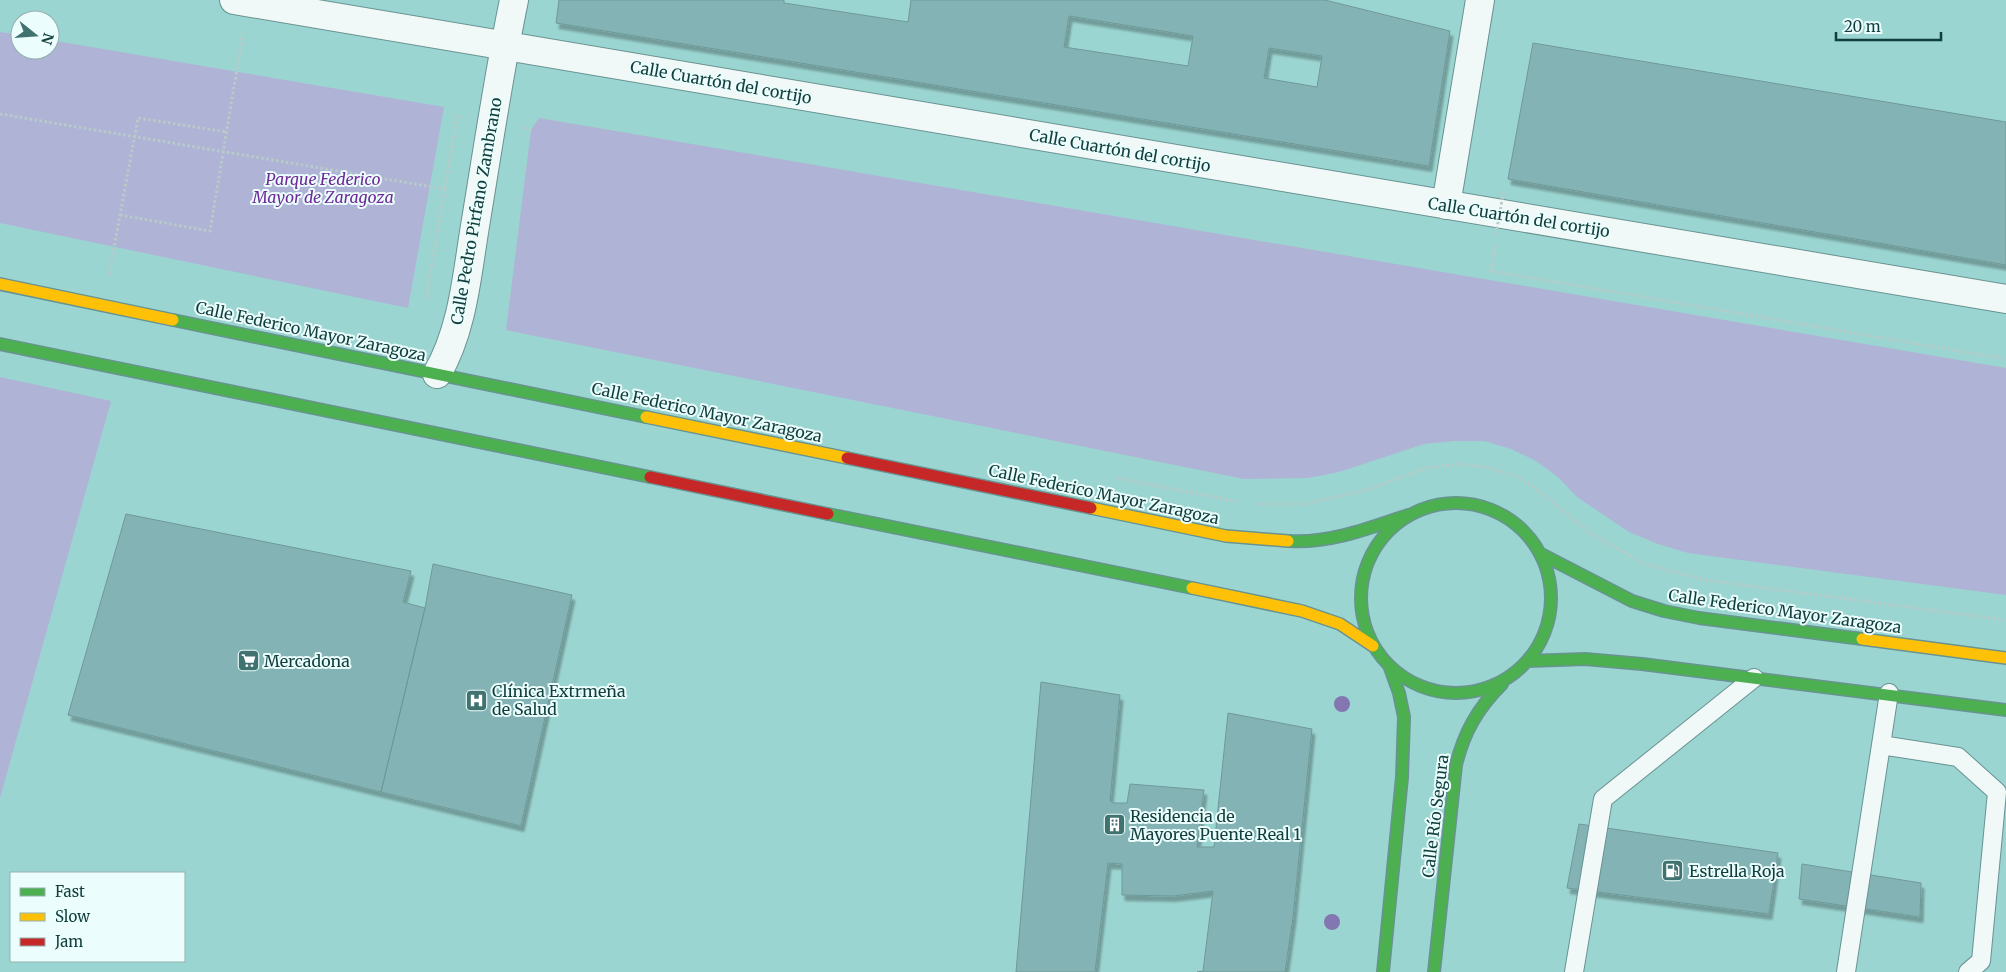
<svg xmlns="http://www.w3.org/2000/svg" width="2006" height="972" font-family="Merriweather,serif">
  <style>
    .green { fill: #afb3d6 }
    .building { fill: #84b3b5; stroke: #6f9999; fill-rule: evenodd; filter: url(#shadow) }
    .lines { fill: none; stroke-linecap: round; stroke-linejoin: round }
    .lane-casing { stroke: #689391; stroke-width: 20 }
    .street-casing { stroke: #689391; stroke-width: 30 }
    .fast-casing { stroke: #689391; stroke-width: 14 }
    .slow-casing { stroke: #689391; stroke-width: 14 }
    .jam-casing { stroke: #689391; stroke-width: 14 }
    .path { stroke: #b9cbc9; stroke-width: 3; stroke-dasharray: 2.5 2.5; stroke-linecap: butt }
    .lane { stroke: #f0f9f8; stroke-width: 18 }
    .street { stroke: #f0f9f8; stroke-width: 28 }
    .fast { stroke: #4caf50; stroke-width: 11 }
    .slow { stroke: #ffc107; stroke-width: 11 }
    .jam { stroke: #c62828; stroke-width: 11 }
    .path-bridge { stroke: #b9cbc9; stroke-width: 3; stroke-dasharray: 2.5 2.5; stroke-linecap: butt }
    .tree { fill: #8376b1 }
    .labels { text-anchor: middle; stroke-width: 4; stroke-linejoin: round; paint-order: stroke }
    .street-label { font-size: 16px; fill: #0f3e3c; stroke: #ebfdfc }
    .park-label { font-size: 16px; font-style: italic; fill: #6f2897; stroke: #ebfdfc }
    .poi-label { font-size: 16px; fill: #0f3e3c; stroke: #ebfdfc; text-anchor: start }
  </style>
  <defs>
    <filter id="shadow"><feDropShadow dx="3" dy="5.5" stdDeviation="1" flood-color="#0004"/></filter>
  </defs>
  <rect width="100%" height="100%" fill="#9bd5d1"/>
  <path class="green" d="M0 32 20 35V50H50V40L444 107 408 308 0 223Z
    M539 118 2006 368V595L1688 553 1658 544 1629 532 1577 497 1558 477 1536 461 1511 449 1484 441H1454L1424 444 1339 472 1308 478 1244 479 506 330 531 130Z
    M0 377 111 401 0 798Z"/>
  <path class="building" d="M559 0H784V3L908 22 911 0H1325L1450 31 1429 166 556 23ZM1069 16 1193 36 1188 66 1064 47ZM1269 48 1322 56 1317 87 1264 78Z
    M1533 43 2006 122V265L1508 179Z
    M126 514 411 571 403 602 425 608 381 792 68 715Z
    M433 564 572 595 521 826 381 792 425 608Z
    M1041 682 1120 695 1110 801 1114 803H1127L1130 784 1204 790 1197 847H1214L1228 713 1312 729 1293 917 1285 972H1197L1203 971 1213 891 1173 896 1122 895V864L1108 863 1095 972H1016Z
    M1579 824 1778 853 1769 914 1567 888Z
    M1802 864 1921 883 1920 917 1799 899Z"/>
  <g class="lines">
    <defs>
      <path id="lane" d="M1881 745 1958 757 1997 792 1981 961 1968 972
        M1574 972 1603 799 1754 678
        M1846 972 1889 693"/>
      <path id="street" d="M234 0 2006 299
        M1446 205 1480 0
        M437 374C464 327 467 272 476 220 488 147 499 73 514 0"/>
      <path id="fast" d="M173 320 646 417
        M0 344 650 477
        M1361 598a95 95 0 1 1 190 0a95 95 0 1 1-190 0Z
        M828 514 1192 588
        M1288 541C1329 544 1370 528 1408 515
        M1541 554 1632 601 1664 611 1699 618 1862 639
        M1528 661 1585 659 1642 664 2006 710
        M1383 972 1402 777 1404 717 1399 693 1390 668
        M1434 972 1456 765C1464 732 1478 708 1502 684"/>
      <path id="slow" d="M0 284 173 320
        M646 417 847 458
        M1091 508 1226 536 1288 541
        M1192 588 1302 611 1340 624 1373 646
        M1862 639 2006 658"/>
      <path id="jam" d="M847 458 1091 508
        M650 477 828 514"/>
    </defs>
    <use href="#lane" class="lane-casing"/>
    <use href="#street" class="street-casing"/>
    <use href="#fast" class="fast-casing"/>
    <use href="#slow" class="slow-casing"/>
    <use href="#jam" class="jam-casing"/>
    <path class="path" d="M0 114 445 189
      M524 128 531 130
      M120 215 210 231 243 33
      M1495 244 1491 271 2006 359
      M109 275 138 118 227 132
      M429 299 426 298 457 117H461
      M1117 478 1239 502
      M1257 504H1304L1366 490 1426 468 1458 464 1487 467 1518 477 1543 494 1591 534 1645 564 1705 580 2006 620"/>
    <use href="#lane" class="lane"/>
    <use href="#street" class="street"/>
    <use href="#fast" class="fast"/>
    <use href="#slow" class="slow"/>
    <use href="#jam" class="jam"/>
    <path class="path-bridge" d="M1496 234 1504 189"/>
  </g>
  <g class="tree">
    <circle cx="1342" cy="704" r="8"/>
    <circle cx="1332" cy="922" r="8"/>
  </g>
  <defs>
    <symbol id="supermarket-square" viewBox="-11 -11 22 22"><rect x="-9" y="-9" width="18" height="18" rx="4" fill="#407370" stroke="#ebfdfc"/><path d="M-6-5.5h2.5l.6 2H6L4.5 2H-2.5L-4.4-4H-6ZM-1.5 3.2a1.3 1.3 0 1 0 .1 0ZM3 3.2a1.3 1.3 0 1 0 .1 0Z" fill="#fff"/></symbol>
    <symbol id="hospital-square" viewBox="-11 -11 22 22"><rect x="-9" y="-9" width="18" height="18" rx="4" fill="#407370" stroke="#ebfdfc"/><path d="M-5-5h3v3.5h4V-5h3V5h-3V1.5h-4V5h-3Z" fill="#fff"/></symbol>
    <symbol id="building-square" viewBox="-11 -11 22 22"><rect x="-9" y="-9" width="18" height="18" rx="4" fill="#407370" stroke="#ebfdfc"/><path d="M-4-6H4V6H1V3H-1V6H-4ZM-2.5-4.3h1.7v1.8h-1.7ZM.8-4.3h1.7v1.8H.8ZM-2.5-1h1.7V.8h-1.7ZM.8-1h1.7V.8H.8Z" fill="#fff"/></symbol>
    <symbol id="fuel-square" viewBox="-11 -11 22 22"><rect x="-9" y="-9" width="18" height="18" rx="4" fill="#407370" stroke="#ebfdfc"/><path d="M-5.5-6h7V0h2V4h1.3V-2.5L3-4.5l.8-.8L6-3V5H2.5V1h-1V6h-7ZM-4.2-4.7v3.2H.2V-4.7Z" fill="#fff"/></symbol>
  </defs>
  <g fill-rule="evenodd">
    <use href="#supermarket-square" x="236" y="648" width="25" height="25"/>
    <use href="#hospital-square" x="464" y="688" width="25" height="25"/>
    <use href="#building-square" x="1102" y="812" width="25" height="25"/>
    <use href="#fuel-square" x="1660" y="858" width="25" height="25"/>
  </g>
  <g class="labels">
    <g class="street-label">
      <text transform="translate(721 82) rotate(10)" y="6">Calle Cuartón del cortijo</text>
      <text transform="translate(1120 150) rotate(10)" y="6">Calle Cuartón del cortijo</text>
      <text transform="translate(476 211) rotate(-80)" y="6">Calle Pedro Pirfano Zambrano</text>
      <text transform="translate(1519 217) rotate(9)" y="6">Calle Cuartón del cortijo</text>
      <text transform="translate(311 331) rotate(12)" y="6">Calle Federico Mayor Zaragoza</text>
      <text transform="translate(707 412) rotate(12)" y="6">Calle Federico Mayor Zaragoza</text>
      <text transform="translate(1104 494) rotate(12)" y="6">Calle Federico Mayor Zaragoza</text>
      <text transform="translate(1785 611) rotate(8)" y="6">Calle Federico Mayor Zaragoza</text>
      <text transform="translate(1435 816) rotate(-83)" y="6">Calle Río Segura</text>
    </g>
    <g class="park-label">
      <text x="323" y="185">Parque Federico<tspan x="323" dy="18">Mayor de Zaragoza</tspan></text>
    </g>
    <g class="poi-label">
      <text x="264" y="667">Mercadona</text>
      <text x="492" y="697">Clínica Extrmeña<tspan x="492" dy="18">de Salud</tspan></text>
      <text x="1130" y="822">Residencia de<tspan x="1130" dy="18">Mayores Puente Real 1</tspan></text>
      <text x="1689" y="877">Estrella Roja</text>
    </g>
  </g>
  <rect x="10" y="872" width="175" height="90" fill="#ebfdfc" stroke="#93b1af"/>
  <rect x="20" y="888" width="25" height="8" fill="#4caf50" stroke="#93b1af"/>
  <text x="55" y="897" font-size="15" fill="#0f3e3c">Fast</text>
  <rect x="20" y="913" width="25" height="8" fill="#ffc107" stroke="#93b1af"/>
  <text x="55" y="922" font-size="15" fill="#0f3e3c">Slow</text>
  <rect x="20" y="938" width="25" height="8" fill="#c62828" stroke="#93b1af"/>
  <text x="55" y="947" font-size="15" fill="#0f3e3c">Jam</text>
  <g transform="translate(35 35) rotate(107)"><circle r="24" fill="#ebfdfc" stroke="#93b1af"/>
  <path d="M0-4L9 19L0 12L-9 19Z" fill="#407370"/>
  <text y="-8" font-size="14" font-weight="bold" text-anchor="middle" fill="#0f3e3c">N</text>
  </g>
  <path d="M1836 32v8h105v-8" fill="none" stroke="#0f3e3c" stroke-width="2.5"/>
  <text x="1844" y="32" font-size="15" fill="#0f3e3c" stroke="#ebfdfc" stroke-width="4" paint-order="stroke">20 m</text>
</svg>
